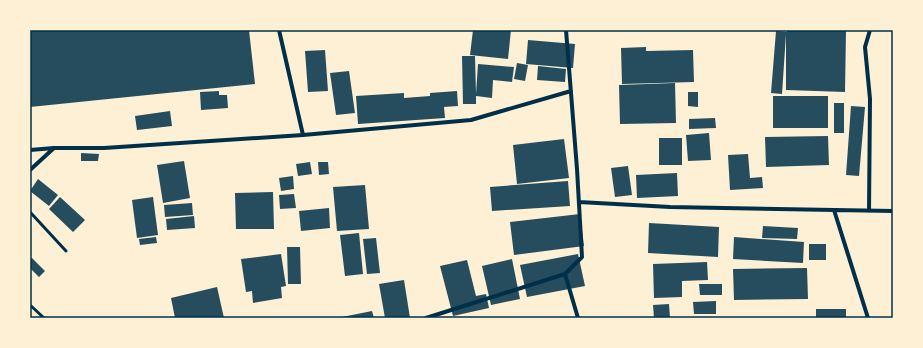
<svg xmlns="http://www.w3.org/2000/svg" width="923" height="348" font-family="'Nunito Sans',sans-serif">
  <style>
    .building { fill: #264d5e }
    .lines { fill: none; stroke-linecap: round; stroke-linejoin: round }
    .service { stroke: #003049; stroke-width: 3 }
    .minor { stroke: #003049; stroke-width: 4 }
    .neatline { fill: none; stroke: #003049; stroke-width: 1.5 }
  </style>
  <rect width="100%" height="100%" fill="#fdf0d5"/>
  <path class="building" d="M30 30H249L255 84 30 107Z
    M473 30H511L508 59 470 55Z
    M787 30H846L845 92 786 90V34L782 94 771 93 776 31 787 32Z
    M528 40 575 44 573 68 526 64Z
    M646 47V51L693 50 694 82 622 84 621 48Z
    M325 50 328 91 308 92 305 51Z
    M462 56H475L476 94 478 64 514 67 512 82 493 80 492 98 476 96V104H463Z
    M517 63 528 65 525 81 514 79Z
    M538 66 566 69 565 82 537 80Z
    M349 71 355 113 336 115 330 73Z
    M675 83 676 123 620 124 619 85Z
    M219 91V95H227L228 108 201 110 200 92Z
    M457 91 458 106 444 107 445 118 358 124 356 96 404 93V98L430 96V93Z
    M688 92H698V107L688 106Z
    M773 96H828V128H773Z
    M834 103H844V133H834Z
    M851 106 865 107 859 176 846 175Z
    M170 111 172 126 137 130 135 116Z
    M715 118 716 128 689 129V119Z
    M709 133 711 160 688 161 686 135Z
    M828 136 829 165 766 167 765 137Z
    M659 138H682V165H659Z
    M564 139 569 178 517 184 513 145Z
    M81 153 99 154 98 161H81Z
    M748 154 750 178 762 177 763 188 730 190 728 155Z
    M184 161 190 198 163 203 157 165Z
    M310 162 312 174 298 176 296 164Z
    M318 162H328L329 174 319 175Z
    M628 166 632 195 615 197 611 168Z
    M677 173 678 196 637 198 636 175Z
    M293 176 294 189 281 191 279 178Z
    M38 179 58 195 49 206 30 191Z
    M568 181 570 206 492 211 490 187Z
    M365 185 369 229 337 231 333 187Z
    M273 192 274 229H236L235 193Z
    M294 194 296 208 280 209 279 195Z
    M60 197 85 220 73 232 49 209Z
    M153 197 158 235 137 238 132 200Z
    M192 203 193 215 165 217 164 205Z
    M329 208 330 228 301 231 299 211Z
    M580 214 584 246 514 255 510 222Z
    M194 216 195 228 167 230 166 219Z
    M649 223 719 227 718 257 648 253Z
    M763 226 798 228 797 239 762 238Z
    M359 233 363 274 345 276 340 235Z
    M156 237 157 243 140 245 139 239Z
    M734 237 804 242 803 263 733 259Z
    M376 238 380 273 367 274 363 239Z
    M809 244H826V260H809Z
    M287 247H300L301 284H288Z
    M281 254 286 286 281 287 282 298 253 303 252 291 246 292 241 259Z
    M578 254 585 286 527 297 520 265Z
    M32 258 45 271 39 277 30 268V259Z
    M512 259 520 299 491 305 482 266Z
    M467 260 476 296 486 294 489 308 453 316 440 266Z
    M707 262 708 280 682 281V297L654 298 653 264Z
    M807 268 808 299 734 300 733 269Z
    M404 280 410 318H385L379 284Z
    M699 284H722V295H700Z
    M217 287 224 318H175L171 298Z
    M716 301V314H694L693 302Z
    M669 304 670 318H654L653 305Z
    M816 309H846V318H816Z
    M372 311 374 318H342V317Z"/>
  <g class="lines">
    <path class="service" d="M30 212 66 251
      M30 305 44 318"/>
    <path class="minor" d="M279 30 303 135
      M566 30 577 169 582 257 565 274 578 318
      M30 150 54 148H104L303 135 471 120 571 91
      M30 170 54 148
      M579 202 670 207 893 211
      M834 210 868 318
      M869 211 870 99 865 47 870 30
      M426 318 565 274"/>
  </g>
  <rect width="923" height="348" fill="none" stroke="#fdf0d5" stroke-width="62"/>
  <rect x="31" y="31" width="861" height="286" class="neatline"/>
</svg>
